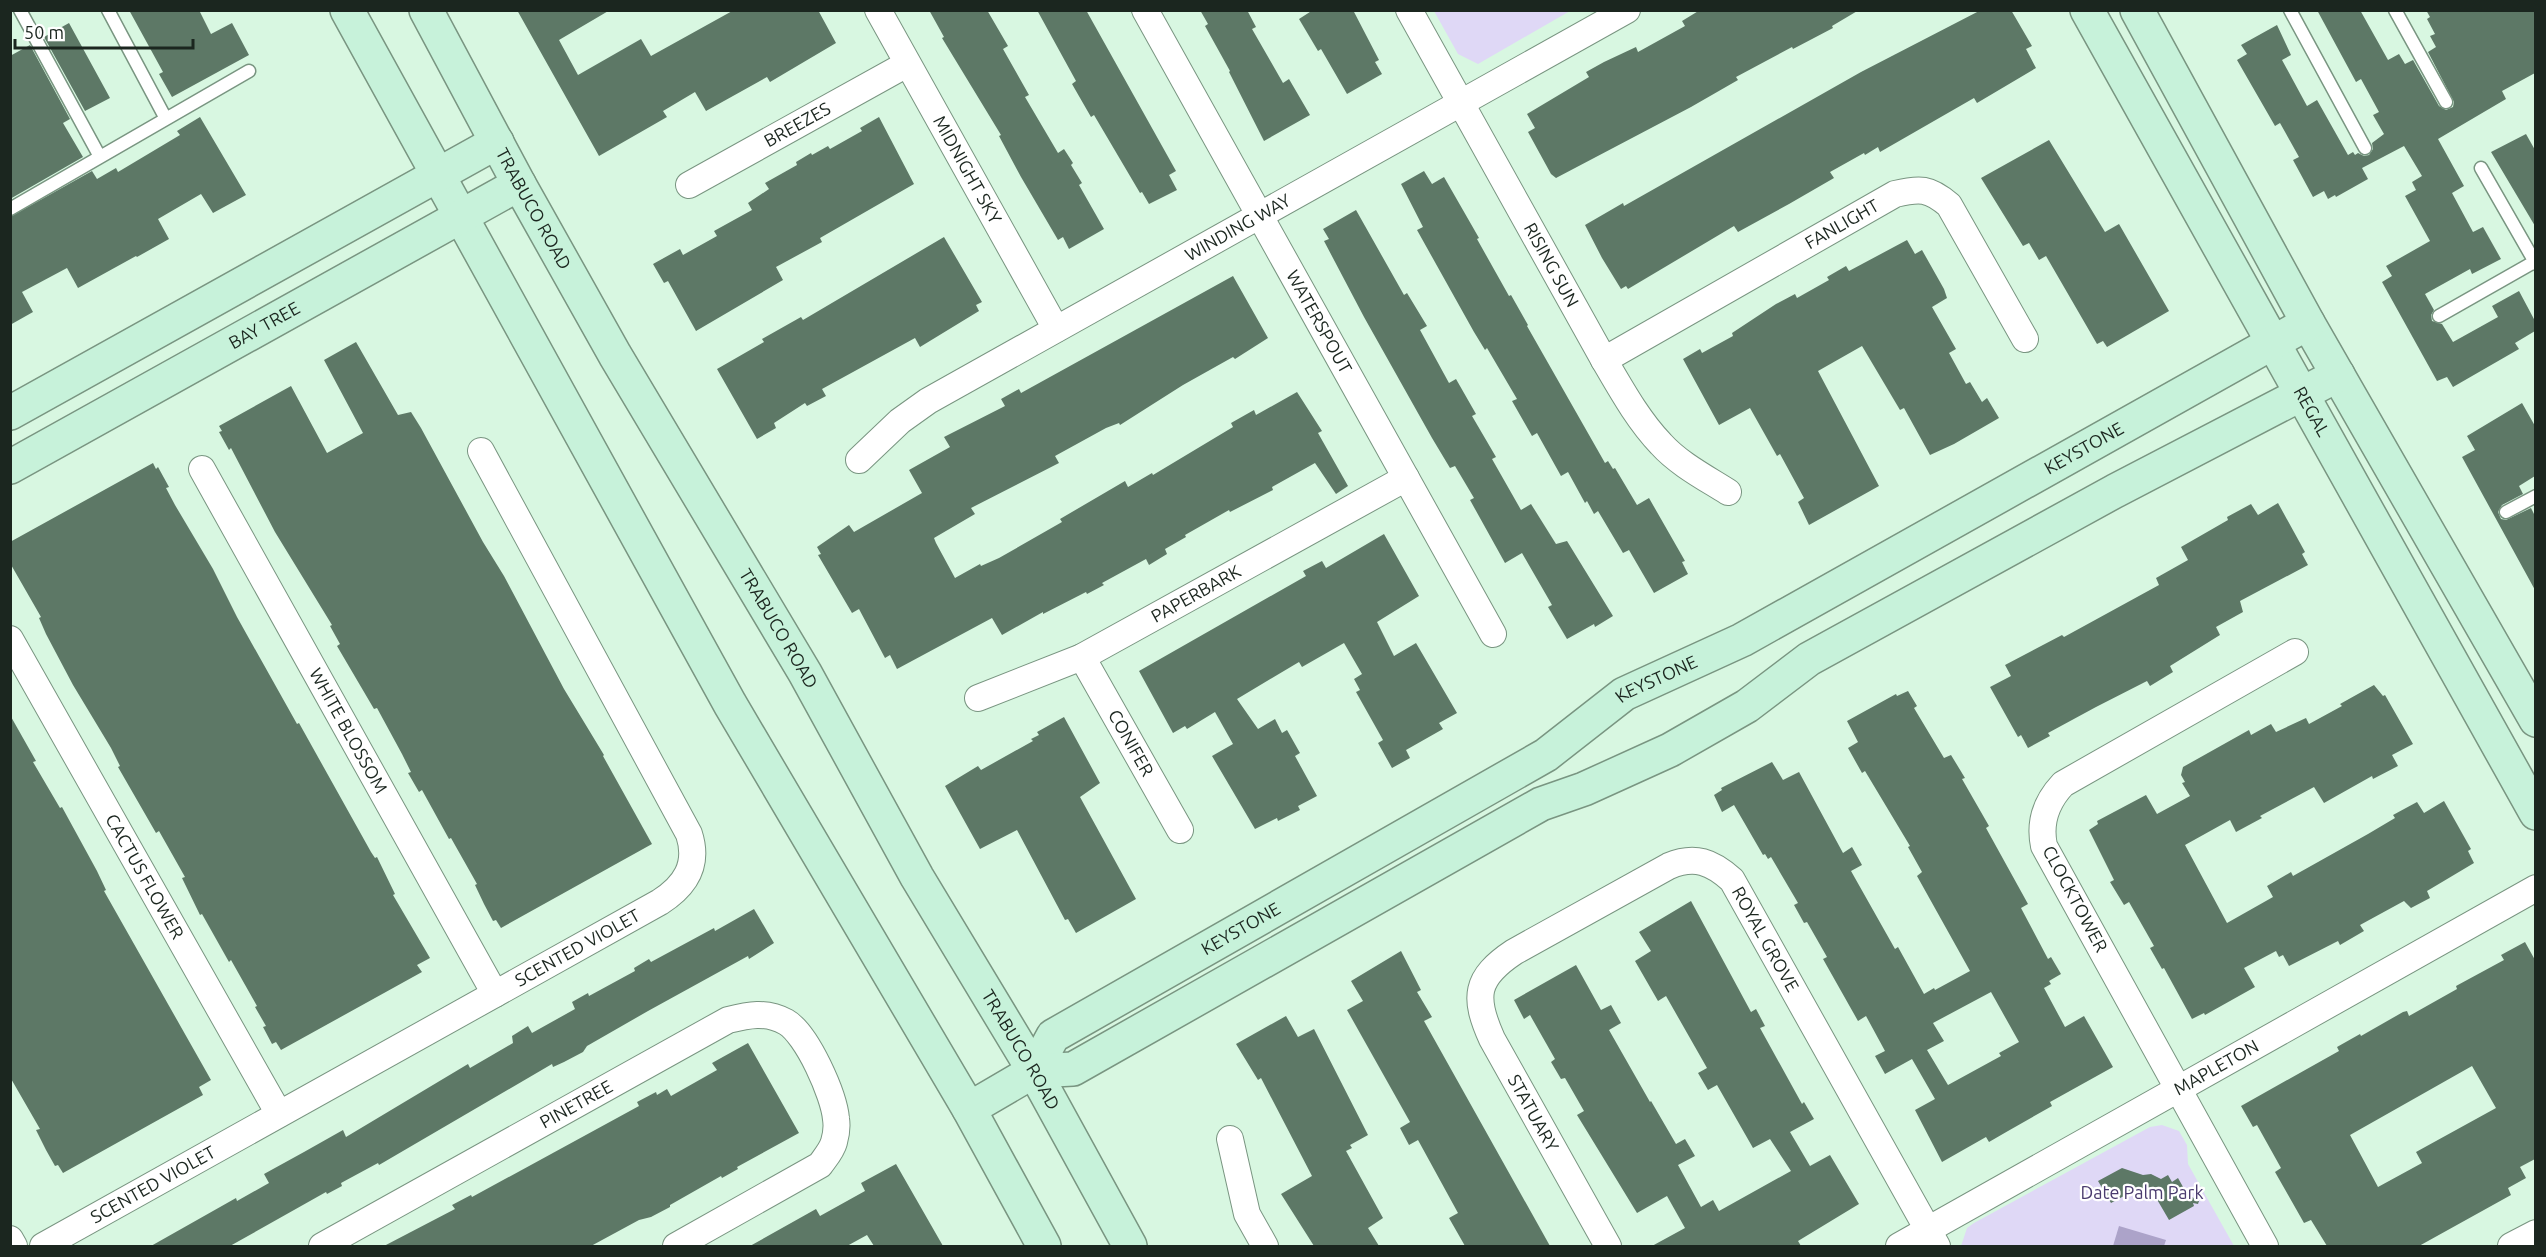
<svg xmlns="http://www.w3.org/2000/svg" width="2546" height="1257" font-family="Ubuntu,sans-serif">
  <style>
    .green { fill: #dfd8f6 }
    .water { fill: #aca3c9 }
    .building { fill: #5d7866; fill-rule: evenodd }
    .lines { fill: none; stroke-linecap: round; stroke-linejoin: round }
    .lane-casing { stroke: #799581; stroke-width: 15 }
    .street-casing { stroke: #799581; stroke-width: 28 }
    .secondary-casing { stroke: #799581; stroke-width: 36 }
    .lane { stroke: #fff; stroke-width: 12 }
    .street { stroke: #fff; stroke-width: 26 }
    .secondary { stroke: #c7f2da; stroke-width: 33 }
    .labels { text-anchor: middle; stroke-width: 4.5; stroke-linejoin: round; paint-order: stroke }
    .street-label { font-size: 18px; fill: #1b261f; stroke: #fff }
    .park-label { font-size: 18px; fill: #4a3b6e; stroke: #fff }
  </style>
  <rect width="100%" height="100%" fill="#d8f7e1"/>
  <path class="green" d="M1434 11H1570L1478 64 1458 54Z
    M2162 1125 2179 1131 2187 1145 2188 1164 2234 1246H1961L1967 1228 1974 1223 2150 1127Z"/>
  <path class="water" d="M2119 1226 2166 1240 2164 1246H2113Z"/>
  <path class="building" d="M129 10H199L211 34 232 23 249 55 172 97 159 74 163 72Z
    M517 10H610L559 40 578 75 641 39 651 56 734 10H818L836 43 770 82 767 77 706 111 695 92 663 111 667 117 599 156Z
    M929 10H987L1008 46 1003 49 1029 95 1025 97 1058 153 1064 149 1073 163 1071 165 1082 183 1079 185 1104 229 1069 249 1063 237 1058 240 1021 177 999 136 1001 135 942 38 944 37Z
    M1037 10H1086L1176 171 1169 175 1177 190 1149 204 1142 192 1140 193 1094 115 1091 117 1072 84 1076 81Z
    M1200 10H1247L1256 27 1252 29 1283 83 1289 79 1310 115 1264 141 1229 72 1230 71 1205 26 1208 24Z
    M1313 10H1353L1379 60 1375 62 1382 74 1347 94 1321 49 1318 51 1299 19Z
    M1700 10H1859L1832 26 1833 28 1793 49 1792 47 1736 77 1738 80 1691 107 1556 178 1551 174 1528 132 1535 128 1527 114 1589 77 1586 72 1604 62 1636 47 1638 52 1685 26 1682 21Z
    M1981 10H2011L2032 46 2026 49 2036 68 1977 103 1974 98 1880 152 1878 147 1865 155 1864 153 1830 172 1834 178 1789 204 1738 232 1734 226 1628 289 1626 286 1621 289 1602 258 1585 225 1623 203 1624 206 1861 72Z
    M2317 10H2360L2388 60 2399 54 2405 64 2413 60 2439 106 2446 110 2453 107 2454 102 2428 52 2436 47 2430 36 2435 34 2427 19 2430 17 2426 10H2535V73L2502 91 2506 99 2438 139 2464 186 2452 193 2473 232 2483 227 2501 259 2472 274 2470 269 2425 294 2434 310 2431 315 2432 321 2442 324 2453 342 2498 317 2492 306 2519 291 2535 321V331L2515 343 2519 349 2453 387 2447 377 2437 381 2382 282 2392 276 2386 266 2430 241 2405 196 2416 190 2412 182 2422 176 2404 146 2362 168 2368 179 2336 197 2335 195 2328 199 2324 191 2313 197 2293 160 2299 157 2280 123 2275 126 2237 60 2247 54 2241 45 2277 25 2291 55 2282 60 2307 106 2317 100 2348 155 2353 152 2355 155 2358 153 2364 156 2369 155 2373 149 2372 143 2384 134 2373 115 2379 112 2361 79 2356 82Z
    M69 23 110 98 85 111 44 37Z
    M30 45 70 119 63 123 83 157 10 199V56Z
    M200 117 246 195 213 213 201 194 158 219 169 239 137 257 136 256 78 288 67 268 22 292 33 312 10 325V217L92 171 97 179 116 168 118 172 180 135 177 131Z
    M879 117 914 184 820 238 822 242 776 267 783 280 696 331 668 281 664 283 653 264 680 249 683 255 717 236 714 231 752 210 748 203 769 189 765 183 797 165 796 162 811 153 812 155 828 146 830 149 862 131 860 128Z
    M2526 134 2535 150V226L2491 152Z
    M2049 140 2105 232 2119 224 2169 311 2107 347 2103 341 2097 344 2046 256 2039 260 2029 243 2023 246 1981 178Z
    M1424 171 1432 184 1444 177 1479 238 1477 239 1509 296 1511 295 1528 325 1527 326 1605 463 1608 461 1613 469 1615 468 1637 505 1649 498 1685 561 1682 562 1688 574 1654 593 1629 550 1623 553 1598 511 1594 514 1587 501 1585 503 1568 472 1561 476 1537 433 1532 436 1512 401 1517 399 1487 348 1485 350 1474 332 1417 230 1423 227 1401 184Z
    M1356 210 1404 295 1407 293 1427 326 1420 330 1449 383 1456 379 1476 414 1472 416 1496 457 1492 459 1521 510 1531 504 1556 544 1567 541 1613 616 1595 627 1594 624 1567 639 1548 607 1552 605 1522 553 1505 563 1470 500 1474 498 1455 466 1450 468 1432 438 1364 317 1324 241 1329 239 1323 229Z
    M944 237 982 302 976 305 979 311 920 347 915 338 822 389 826 396 807 406 805 403 774 423 776 428 757 439 717 369 764 342 762 339 801 317 803 320Z
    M1907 240 1915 254 1922 250 1944 289 1947 298 1932 307 1956 349 1949 353 1966 384 1970 382 1982 402 1987 398 1999 418 1954 444 1930 455 1904 408 1900 410 1862 346 1818 371 1879 486 1809 525 1798 502 1804 498 1780 454 1777 456 1750 408 1719 425 1683 359 1700 349 1702 353 1733 336 1732 333 1776 304 1795 294 1797 298 1829 280 1827 277 1846 266 1849 271Z
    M1233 276 1268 338 1235 359 1233 357 1183 385 1120 425 1119 423 1106 428 1055 456 1059 463 971 508 975 514 934 538 936 543 955 578 980 564 981 566 999 558 1062 522 1060 519 1125 481 1128 487 1152 473 1153 475 1233 427 1231 423 1254 410 1256 415 1297 392 1322 431 1318 433 1348 486 1336 494 1315 463 1272 487 1273 490 1230 512 1229 510 1185 535 1186 537 1165 549 1167 554 1149 565 1146 559 1102 583 1104 585 1087 594 1086 592 1043 614V612L1002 635 992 618 897 669 890 655 885 658 859 609 852 613 818 555 821 554 817 547 849 525 854 532 922 493 909 470 950 447 944 437 1005 406 1001 399 1019 389 1021 393Z
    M356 342 398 415 411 412 421 428 483 542 504 576 564 689 604 755 603 756 652 844 501 928 496 920 493 921 484 904 475 885 477 884 451 838 449 839 422 790 419 792 408 773 411 772 402 754 377 708 374 709 337 646 340 644 330 626 332 625 275 532 231 448 229 450 219 432 222 431 219 426 291 386 327 453 363 433 324 360Z
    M2522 403 2535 426V476L2519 486 2523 494 2502 505 2498 512 2501 519 2506 520 2531 508 2535 516V590L2462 457 2475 450 2467 436Z
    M153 463 156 469 158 467 169 487 166 488 175 505 213 569 237 617 297 724 299 723 371 852 375 858 377 857 395 894 393 895 430 958 417 965 422 972 281 1050 276 1042 272 1044 263 1027 266 1026 255 1007 257 1006 231 960 229 962 202 914 200 915 182 878 185 877 159 831 156 833 118 767 120 766 111 748 73 685 46 634 39 618 41 617 10 563V542Z
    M2278 503 2305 552 2302 554 2308 565 2240 601 2243 612 2216 627 2220 635 2170 666 2173 672 2150 686 2147 681 2096 707 2048 733 2050 736 2028 748 2021 735 2018 737 1990 687 2011 676 2005 665 2062 635 2064 637 2159 585 2156 578 2188 560 2181 547 2228 520 2227 517 2251 504 2258 515Z
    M1384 534 1419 596 1377 622 1394 656 1416 643 1457 713 1439 723 1443 729 1406 750 1410 758 1392 768 1378 743 1383 740 1356 692 1360 690 1354 679 1362 674 1344 643 1302 667 1299 662 1237 699 1258 729 1275 719 1282 733 1287 730 1300 753 1295 756 1317 796 1298 806 1300 810 1278 821 1277 818 1255 829 1212 756 1233 744 1215 712 1187 729 1185 726 1173 733 1139 671 1306 576 1303 571 1322 561 1326 568Z
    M2374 685 2383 696 2385 695 2413 744 2392 755 2398 766 2373 779 2372 776 2324 803 2314 787 2260 816 2262 818 2236 832 2230 820 2185 845 2227 923 2273 897 2267 886 2291 872 2293 876 2368 834 2395 818 2393 815 2417 802 2424 813 2444 801 2471 849 2468 851 2474 863 2427 891 2430 898 2411 908 2404 901 2360 925 2364 931 2340 945 2338 941 2289 966 2283 955 2279 957 2276 951 2244 968 2255 987 2205 1015 2204 1013 2192 1019 2164 968 2162 969 2150 948 2154 946 2129 902 2124 905 2110 882 2114 880 2089 830 2098 824 2097 821 2146 795 2157 814 2190 796 2182 783 2185 782 2181 775 2183 767 2249 730 2251 735 2271 724 2276 732 2306 718 2309 724 2342 706 2340 704Z
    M1908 691 1917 706 1914 708 1944 758 1951 755 1965 778 1962 779 1989 826 1986 828 2028 904 2021 908 2048 959 2051 957 2061 974 2049 981 2051 984 2044 988 2065 1027 2084 1016 2113 1067 2050 1102 2052 1106 2008 1131 1989 1142 1986 1137 1942 1162 1915 1110 1935 1099 1912 1059 1885 1074 1875 1056 1885 1051 1866 1016 1858 1021 1823 959 1827 957 1807 922 1804 923 1794 905 1798 903 1771 857 1768 859 1765 854 1763 855 1734 805 1722 812 1714 795 1722 790 1721 788 1772 762 1783 780 1799 772 1843 853 1852 847 1862 865 1851 871 1895 949 1898 947 1924 994 1934 988 1935 990 1970 971 1917 876 1922 872 1908 847 1910 846 1865 771 1862 773 1848 748 1858 742 1847 721 1896 694 1897 696ZM1991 992 2019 1042 1999 1053 2001 1056 1948 1085 1927 1050 1944 1041 1933 1023Z
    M10 715 36 761 33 762 60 808 62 807 97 871 106 890 104 891 211 1080 199 1087 203 1095 63 1173 58 1165 55 1166 46 1150 36 1130 40 1129 10 1077Z
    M1064 717 1100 783 1080 797 1136 899 1076 933 1068 919 1065 920 1017 830 980 849 945 786 978 766 981 770 1033 741 1031 739 1039 735 1037 732Z
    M1691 901 1751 1012 1756 1009 1765 1026 1760 1028 1802 1104 1804 1102 1814 1119 1790 1132 1810 1166 1830 1155 1859 1204 1798 1241 1801 1246H1652L1685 1228 1667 1196 1637 1213 1577 1115 1584 1111 1565 1078 1561 1079 1551 1062 1555 1059 1530 1015 1524 1019 1514 1000 1576 965 1601 1010 1611 1005 1621 1023 1609 1030 1650 1102 1651 1101 1676 1144 1685 1139 1695 1156 1678 1165 1701 1207 1713 1200 1719 1211 1791 1171 1770 1139 1753 1148 1717 1085 1708 1090 1698 1073 1707 1068 1666 996 1658 1001 1635 961 1651 951 1639 932Z
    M754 909 774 943 749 959 748 956 648 1011 587 1046 583 1052 564 1062 553 1067 552 1064 379 1165 378 1163 341 1183 342 1186 327 1194 326 1192 230 1246H151L236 1198 237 1201 269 1183 264 1174 304 1152 343 1130 346 1137 468 1064 470 1068 513 1043 512 1036 528 1026 532 1033 575 1009 572 1002 588 993 589 996 635 971 634 968 649 959 651 962 714 928 715 931Z
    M2525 942 2535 960V1159L2520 1167 2526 1178 2508 1188 2511 1195 2419 1246H2327L2311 1220 2304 1223 2275 1172 2281 1168 2257 1125 2253 1127 2241 1106 2339 1051 2337 1047 2360 1034 2361 1036 2403 1012 2407 1011 2409 1016 2457 989 2456 986 2504 960 2501 955ZM2472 1066 2496 1108 2416 1152 2422 1163 2378 1187 2350 1135Z
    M1401 951 1421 990 1417 992 1432 1017 1424 1021 1550 1246H1465L1449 1218 1458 1213 1418 1140 1409 1145 1400 1128 1410 1122 1347 1010 1363 1001 1351 981Z
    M1286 1016 1298 1037 1314 1029 1368 1135 1350 1145 1352 1148 1346 1151 1383 1218 1368 1228 1379 1246H1314L1281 1194 1312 1176 1261 1078 1258 1080 1236 1044Z
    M748 1043 799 1133 737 1167 738 1169 722 1178 721 1176 670 1205V1207L651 1217 639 1220 591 1246H384L455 1209 452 1205 471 1195 472 1197 639 1106 637 1102 656 1092 657 1095 667 1089 671 1096 717 1070 712 1063Z
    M896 1164 943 1246H874L867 1235 847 1246H750L816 1209 820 1216 865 1191 861 1183Z
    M2122 1168 2143 1175 2151 1174 2161 1179 2168 1175 2172 1182 2178 1178 2187 1194 2199 1201 2198 1204 2193 1203 2194 1206 2169 1220 2155 1196 2135 1190 2111 1203 2098 1181Z"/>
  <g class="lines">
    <defs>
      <path id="lane" d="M20 10 100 157
        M108 10 166 119
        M2290 10 2365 148
        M2395 10 2446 102
        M2481 168 2536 264
        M10 209 249 71
        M2439 316 2534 262
        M2506 512 2536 496"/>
      <g id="street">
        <path id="s1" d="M878 10 1056 329"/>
        <path id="s2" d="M1145 10 1493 634"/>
        <path id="s3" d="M1409 10 1604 360C1621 389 1638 420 1661 444 1679 464 1706 478 1728 492"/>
        <path id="s4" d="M689 185 907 64"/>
        <path id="s5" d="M1604 360 1895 194C1920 188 1929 188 1949 205L2025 339"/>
        <path id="s6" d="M859 460 900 421 928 401 1627 10"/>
        <path id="s7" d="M202 469 495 994"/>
        <path id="s8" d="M10 639 279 1114"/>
        <path id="s9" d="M1082 657 1180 830"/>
        <path id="s10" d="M978 698 1082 657 1406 478"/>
        <path d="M1230 1139 1247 1214 1265 1246"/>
        <path d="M10 1239 14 1246"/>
        <path id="s11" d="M43 1246 660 902C685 886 699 865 689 834L481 451"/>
        <path id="s12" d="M322 1246 728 1020C748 1015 766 1011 786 1022 807 1034 834 1095 836 1119 837 1125 836 1135 834 1142 832 1150 825 1158 820 1165L676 1246"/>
        <path id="s13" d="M1608 1246 1492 1039C1473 997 1475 978 1514 952L1669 866C1695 855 1712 862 1732 880L1937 1246"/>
        <path id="s14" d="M1899 1246 2536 888"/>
        <path d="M2265 1246 2044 846C2039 822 2046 802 2063 784L2295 652"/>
        <path d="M2511 1246 2536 1233"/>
      </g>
      <g id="secondary">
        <path d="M347 10 730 704 969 1109 1044 1246"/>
        <path id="s15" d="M426 10 519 184 615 355 805 673 917 877 1034 1071 1130 1246"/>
        <path id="s16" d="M2087 10 2536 813"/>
        <path d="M2137 10 2308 323 2536 720"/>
        <path d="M10 413 497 142"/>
        <path id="s17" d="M10 467 519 184"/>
        <path id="s18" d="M1034 1071 1053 1036 1546 755 1624 694 1742 640 2308 323"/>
        <path d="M969 1109 1034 1071 1073 1069 1541 804 1584 789 1670 750 1747 706 1809 659 2115 491 2338 375"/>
      </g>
    </defs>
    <use href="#lane" class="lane-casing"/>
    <use href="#street" class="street-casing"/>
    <use href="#secondary" class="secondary-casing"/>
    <use href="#lane" class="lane"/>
    <use href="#street" class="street"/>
    <use href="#secondary" class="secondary"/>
  </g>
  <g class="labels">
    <g class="street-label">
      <text dy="6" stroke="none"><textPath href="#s4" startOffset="124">BREEZES</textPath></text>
      <text dy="6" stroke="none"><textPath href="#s1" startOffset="183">MIDNIGHT SKY</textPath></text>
      <text dy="6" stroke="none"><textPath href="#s15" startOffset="226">TRABUCO ROAD</textPath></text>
      <text dy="6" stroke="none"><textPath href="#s5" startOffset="274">FANLIGHT</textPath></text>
      <text dy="6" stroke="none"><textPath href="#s6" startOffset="446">WINDING WAY</textPath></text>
      <text dy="6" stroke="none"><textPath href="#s3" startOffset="292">RISING SUN</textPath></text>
      <text dy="6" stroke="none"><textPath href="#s2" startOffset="357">WATERSPOUT</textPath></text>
      <text dy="6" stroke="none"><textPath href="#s17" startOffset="291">BAY TREE</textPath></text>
      <text dy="6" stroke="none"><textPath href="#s16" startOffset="460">REGAL</textPath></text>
      <text dy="6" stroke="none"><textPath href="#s18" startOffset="1228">KEYSTONE</textPath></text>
      <text dy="6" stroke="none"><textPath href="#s10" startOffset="242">PAPERBARK</textPath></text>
      <text dy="6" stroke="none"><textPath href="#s15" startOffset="712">TRABUCO ROAD</textPath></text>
      <text dy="6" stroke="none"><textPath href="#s18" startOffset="742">KEYSTONE</textPath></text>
      <text dy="6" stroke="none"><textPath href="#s7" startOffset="300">WHITE BLOSSOM</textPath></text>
      <text dy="6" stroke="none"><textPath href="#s9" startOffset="99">CONIFER</textPath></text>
      <text dy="6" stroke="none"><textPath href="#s8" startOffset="273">CACTUS FLOWER</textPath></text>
      <text transform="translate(2075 899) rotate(62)" y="6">CLOCKTOWER</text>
      <text dy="6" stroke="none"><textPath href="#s18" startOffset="256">KEYSTONE</textPath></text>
      <text dy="6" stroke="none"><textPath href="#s13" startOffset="654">ROYAL GROVE</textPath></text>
      <text dy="6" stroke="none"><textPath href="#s11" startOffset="612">SCENTED VIOLET</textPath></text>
      <text dy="6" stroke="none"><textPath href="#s15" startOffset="1198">TRABUCO ROAD</textPath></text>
      <text dy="6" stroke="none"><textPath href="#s14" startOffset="364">MAPLETON</textPath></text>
      <text dy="6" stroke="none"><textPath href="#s12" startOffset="291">PINETREE</textPath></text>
      <text transform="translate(1533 1113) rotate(61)" y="6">STATUARY</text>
      <text dy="6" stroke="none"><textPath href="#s11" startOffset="126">SCENTED VIOLET</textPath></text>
    </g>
    <g class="park-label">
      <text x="2142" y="1199">Date Palm Park</text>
    </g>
  </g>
  <rect width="2546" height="1257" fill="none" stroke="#1b261f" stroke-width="24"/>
  <path d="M15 39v9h178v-9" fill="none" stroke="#1b261f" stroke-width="3"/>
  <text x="24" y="39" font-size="18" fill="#1b261f" stroke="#ffffff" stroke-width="4.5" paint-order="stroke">50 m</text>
</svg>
